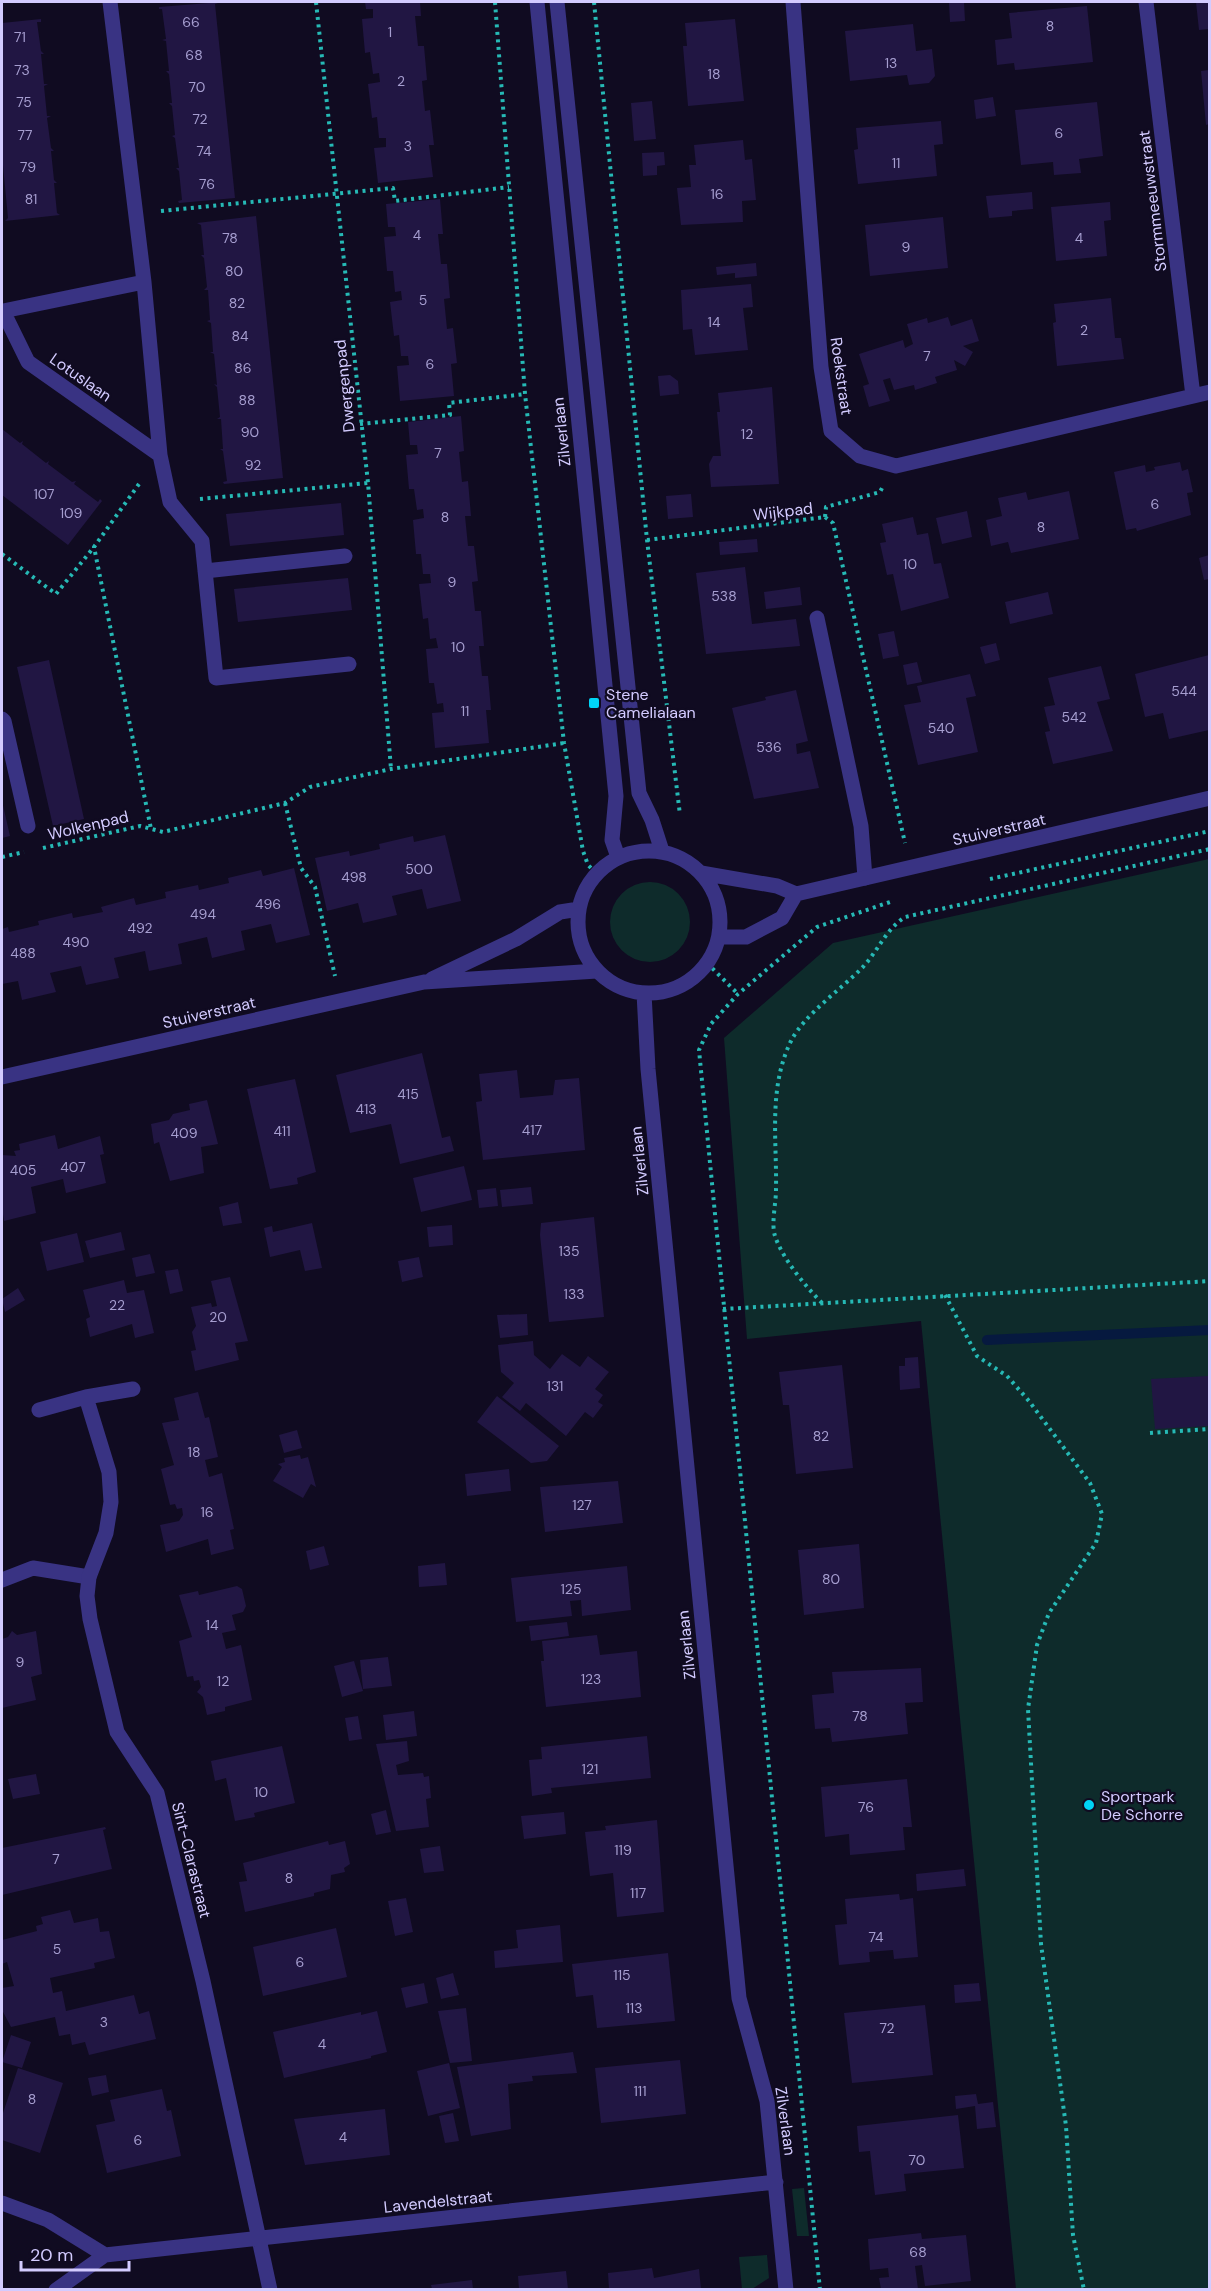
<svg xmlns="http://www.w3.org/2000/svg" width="1211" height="2291" font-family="'DM Sans',sans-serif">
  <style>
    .green { fill: #0e2b2b }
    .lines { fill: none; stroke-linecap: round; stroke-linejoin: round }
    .stream { stroke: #06193f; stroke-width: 10 }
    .building { fill: #211643 }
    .path { stroke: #26b9b5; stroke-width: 4; stroke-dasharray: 3 4.5; stroke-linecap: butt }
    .service { stroke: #393383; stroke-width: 15 }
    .minor { stroke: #393383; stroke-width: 15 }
    .poi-dot { fill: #00d4f6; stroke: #100b21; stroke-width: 2 }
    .labels { text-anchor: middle; stroke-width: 4.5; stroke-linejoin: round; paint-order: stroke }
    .number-label { font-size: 14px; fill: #a69ed0 }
    .street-label { font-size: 16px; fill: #d3cbff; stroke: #100b21 }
    .poi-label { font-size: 16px; fill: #d3cbff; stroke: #100b21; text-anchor: start }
  </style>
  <rect width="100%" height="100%" fill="#100b21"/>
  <path class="green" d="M1209 859V2289H1016L921 1321 747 1339 724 1038 833 943Z
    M610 922a40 40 0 1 1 80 0a40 40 0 1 1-80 0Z
    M804 2188 809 2236H797L792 2189Z
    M767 2255 769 2278 752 2289H742L739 2257Z"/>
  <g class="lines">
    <path class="stream" d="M987 1340 1210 1330"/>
  </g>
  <path class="building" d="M221 2 215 4 235 198 179 203 178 201 182 200 179 171 176 168H179L175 138 172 136 175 135 172 106 169 103H172L169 74 166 71H169L166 41 162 40 166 39 162 9H159V7Z
    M365 2H420L421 16H415L418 46H424L427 80 422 81 425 111 430 110 434 145H429L433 177 378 183 374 148 386 147V138H379L377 117 372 118 368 84 380 82 379 73 373 74 370 52 365 53 362 19 373 18V9H366Z
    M964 2 965 21 950 22 949 3Z
    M1196 2H1209V29L1199 30Z
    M1087 6 1093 62 1015 70 1014 63 997 65 995 40 1012 38 1009 13Z
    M41 19V22H37L41 51 44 54H41L44 84H48L44 86 47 116H51L47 118 51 148 54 151H51L54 180 57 183H54L57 213 60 215 5 221 8 218 2 155V23Z
    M735 19 744 101 688 106 683 46H687L685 23Z
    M913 24 916 51 932 49 935 76 929 83 909 85 907 75 850 81 845 31Z
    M1209 70V124L1206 125 1201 71Z
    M993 97 996 116 976 119 974 100Z
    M652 101 656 139 634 141 631 103Z
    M1097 102 1103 156 1079 159 1081 173 1054 175 1053 162 1021 165 1015 110Z
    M941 121 943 144 934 145 937 176 858 184 854 150 858 149 856 128Z
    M743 140 745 160 752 159 756 200 742 201 743 222 681 225 677 188 691 187 689 165H696L694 145Z
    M664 152 665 165 657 166V175L643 176 642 153Z
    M1032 192 1033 209 1012 211V216L989 218 986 196Z
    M440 199 443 234H438L441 264H447L450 298 444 299 447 329 453 328 457 363 451 364 454 396 400 401 397 366 409 365 408 356H401L399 335 394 336 390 302 402 300 401 291 395 292 393 271H387L384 237 396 236 395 227H388L386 204Z
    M1110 202 1111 220 1104 221 1107 256 1056 261 1051 207Z
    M256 216 283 478 224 484 223 482 227 481 223 451 220 449H223L221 419H217L220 417 217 387 214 384 217 385 214 354 210 352H213L211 323 207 321 210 320 208 290H204L207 287 204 258 201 255H204L201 225 197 223Z
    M943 217 948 268 870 276 865 225Z
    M756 263 757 276 735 278V273L717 275 716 267Z
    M751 284 753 307 743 308 748 350 695 355 692 329 683 330 681 290Z
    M1111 298 1115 338H1121L1124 359 1057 366 1053 323 1056 322 1054 304Z
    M948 317 951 326 972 319 979 341 963 346 973 352 965 366 954 360 957 370 935 377 937 383 915 390 914 385 894 390 890 378 883 380 890 401 869 407 863 386 869 384 859 354 903 340 905 348 913 344 907 324 927 318 928 323Z
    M670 375 678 381 679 394 660 396 658 376Z
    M772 387 779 484 711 487 709 464 713 456H721L717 412H720L718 393Z
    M461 416 464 451 459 452 462 482 468 481 471 516H465L468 546H474L478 581 472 582 475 611H481L484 646H479L482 676H488L491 710H486L489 743 435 748 432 713 444 712 443 703 437 704 434 683H429L426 649 438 648 436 638 430 639 428 618 423 619 419 584 431 583 430 574H423L421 554H416L413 520 424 518 423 509 417 510 414 489H409L406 455 418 454 417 445H410L408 422Z
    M2 429 20 443 23 441 22 444 46 463 49 461 48 464 72 482 76 481 74 484 98 502 100 499 102 501 68 545 2 495Z
    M1180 462 1182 471 1188 469 1193 492 1187 493 1191 515 1137 531 1136 528 1126 530 1114 472 1145 465 1146 472 1155 470 1154 467Z
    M1069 491 1079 539 1011 553 1008 542 991 546 986 520 1002 516 998 498 1026 492 1028 500Z
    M691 494 693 517 668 519 666 496Z
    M341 503 344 535 230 546 226 514Z
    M967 511 972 537 942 544 936 518Z
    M913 517 917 535 928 533 934 564 941 563 949 598 901 611 893 574 887 575 880 543 886 542 882 524Z
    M757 539 758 552 720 555 719 542Z
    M1209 555V579L1204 580 1199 558Z
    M745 567 752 624 796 619 800 646 706 654 696 573Z
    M348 578 352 610 238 622 234 589Z
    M800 587 802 605 766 609 764 592Z
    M1048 592 1053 614 1010 624 1005 602Z
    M894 631 899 656 883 659 878 634Z
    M996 643 1000 660 985 664 980 647Z
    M1209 655V730L1169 739 1163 713 1145 717 1135 674Z
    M49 660 84 819 53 826 17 667Z
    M917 662 922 682 907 685 903 665Z
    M1101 666 1110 699 1097 702 1113 751 1053 764 1045 732 1050 731 1044 707 1055 705 1048 678Z
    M970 674 976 696 966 698 978 752 918 765 904 705 921 702 917 686Z
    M796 690 808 741 796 744 797 754 810 751 819 788 754 799 732 708 766 700 765 697Z
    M2 801 10 836 2 838Z
    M445 835 461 901 427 909 422 889 392 896 397 915 363 923 358 903 327 911 315 858 349 851 350 856 380 849 379 844 413 836 414 842Z
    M294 868 310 935 276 943 271 924 241 931 245 950 212 958 207 937 178 944 182 964 149 971 145 951 114 958 119 978 86 985 81 966 50 973 56 992 22 1000 18 981 2 984V929L8 927 9 932 39 925 38 921 72 913 73 918 103 912 101 907 134 898 136 905 166 898 165 892 198 885 199 890 229 883 228 878 261 870 263 876Z
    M422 1053 442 1138 450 1136 454 1151 400 1164 391 1124 350 1133 336 1075Z
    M517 1070 520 1098 553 1095 555 1080 579 1078 585 1150 483 1160 476 1102 482 1101 479 1074Z
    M295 1079 316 1172 297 1178 298 1184 270 1189 247 1089Z
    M207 1100 218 1144 201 1147 204 1173 170 1181 159 1142 154 1144 151 1124 169 1120 173 1114 190 1110 189 1104Z
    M55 1135 58 1149 100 1136 104 1154 100 1155 106 1183 66 1193 63 1179 31 1187 36 1213 4 1221 2 1208V1155L16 1156 14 1151 20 1150 19 1144Z
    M464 1166 472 1200 421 1212 413 1178Z
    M531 1187 533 1204 502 1207 500 1190Z
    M496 1188 498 1206 479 1208 477 1190Z
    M238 1202 242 1223 223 1226 219 1207Z
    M594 1217 604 1317 549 1322 540 1235 541 1223Z
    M312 1223 322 1268 305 1271 300 1250 270 1257 264 1228 272 1226 273 1232Z
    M452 1225 453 1245 429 1247 427 1227Z
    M121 1232 125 1250 90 1258 85 1241Z
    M77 1233 84 1262 47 1271 40 1242Z
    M150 1254 155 1273 136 1277 132 1258Z
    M419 1257 423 1277 402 1282 398 1261Z
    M178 1269 183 1291 170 1294 165 1271Z
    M230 1277 248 1341 235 1343 239 1360 195 1371 191 1351 196 1350 192 1332 196 1326 191 1307 211 1303 212 1307 217 1306 211 1281Z
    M124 1280 127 1293 144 1290 154 1333 135 1338 132 1324 90 1337 86 1319 90 1317 83 1290Z
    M18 1288 25 1300 5 1312 2 1299Z
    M527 1314 528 1335 500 1338 497 1315Z
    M533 1341 534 1355 550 1369 562 1354 580 1367 588 1356 609 1372 595 1389 603 1395 598 1402 603 1405 593 1418 585 1412 566 1436 526 1403 520 1411 502 1397 514 1383 501 1372 498 1345Z
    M918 1357 920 1388 900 1390 899 1366H905V1358Z
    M842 1365 853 1468 796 1474 789 1405H783L779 1372Z
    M1209 1376V1426L1155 1429 1151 1379Z
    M198 1392 205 1418 209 1417 218 1457 205 1460 209 1477 222 1473 234 1529 230 1530 234 1549 211 1555 208 1539 166 1552 160 1525 179 1521 183 1515 182 1508 177 1509 175 1504 170 1505 161 1469 174 1465 162 1423 179 1420 174 1398Z
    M497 1396 559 1446 547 1461 531 1463 477 1422Z
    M297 1430 302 1448 284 1453 279 1435Z
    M300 1455 301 1459 308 1457 316 1487 311 1484 303 1498 273 1481 282 1467 278 1464 285 1462 284 1458Z
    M509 1469 511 1491 467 1496 465 1474Z
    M618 1481 623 1523 545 1532 540 1487Z
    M859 1544 864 1608 804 1615 798 1550Z
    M324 1546 329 1565 310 1570 306 1551Z
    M445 1563 447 1585 419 1587 418 1566Z
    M627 1566 631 1610 582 1616 581 1600 570 1601 572 1616 516 1622 511 1578Z
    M237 1586 242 1589 246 1606 243 1612 232 1615 236 1630 222 1633 226 1649 241 1645 252 1700 225 1707V1711L207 1715 203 1697 197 1692 201 1687 199 1680 194 1681 193 1676 187 1677 179 1641 192 1637 179 1595 198 1591 199 1595Z
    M567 1622 569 1636 531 1641 529 1626Z
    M12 1631 17 1635 36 1631 42 1674 31 1677 36 1700 2 1708V1639L8 1637Z
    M597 1635 600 1655 637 1651 641 1697 546 1707 541 1661H544L542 1641Z
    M388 1657 392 1686 363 1689 360 1660Z
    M354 1661 363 1691 342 1697 334 1666Z
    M921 1668 923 1702 905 1703 908 1734 832 1742 830 1728 815 1729 812 1695 834 1693 832 1672Z
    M414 1711 417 1736 386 1740 383 1715Z
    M358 1716 362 1739 349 1741 345 1718Z
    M647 1736 651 1778 551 1788 552 1793 532 1796 529 1760 542 1759 541 1747Z
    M407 1741 409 1761 396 1765 398 1775 423 1773 424 1777 429 1776 431 1798 426 1799 429 1827 396 1831 376 1744Z
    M282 1746 295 1803 254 1813 255 1817 235 1821 226 1778 215 1781 211 1761Z
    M36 1774 40 1794 13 1799 8 1779Z
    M907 1779 912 1827H903L905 1850 850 1855 849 1834 825 1837 821 1787Z
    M386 1810 391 1832 376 1835 371 1814Z
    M564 1812 566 1834 524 1839 521 1816Z
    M657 1820 664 1912 617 1917 613 1873 590 1876 585 1832 606 1830 605 1826Z
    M105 1827 106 1829 103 1830 112 1869 2 1895V1848Z
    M328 1841 329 1845 345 1841 350 1864 344 1868 345 1872 331 1875 330 1889 314 1893V1896L245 1912 239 1882 247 1881 243 1863Z
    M440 1846 444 1871 424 1873 420 1849Z
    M964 1869 966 1886 917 1891 916 1874Z
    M899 1894 900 1900 913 1898 918 1957 894 1959 893 1950 869 1952 870 1962 839 1965 835 1925 847 1924 845 1899Z
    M406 1898 413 1932 395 1936 388 1901Z
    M70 1910 74 1923 98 1918 100 1932 109 1931 115 1958 94 1963 95 1968 50 1978 53 1993 62 1991 66 2011 134 1995 139 2014 149 2011 156 2039 89 2055 85 2042 72 2045 70 2034 59 2036 55 2017 11 2027 2 2010V1988L14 1986 7 1962 2 1964V1940L37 1931 36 1926 43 1924 41 1917Z
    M560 1925 563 1962 495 1968 494 1951 518 1948 516 1930Z
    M336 1928 347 1977 263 1996 253 1947Z
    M668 1953 675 2021 597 2028 593 1995 576 1997 572 1964Z
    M453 1973 459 1995 441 1999 436 1978Z
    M424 1983 428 2003 406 2008 401 1988Z
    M979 1983 981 2001 955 2003 954 1985Z
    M925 2005 933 2075 852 2083 844 2013Z
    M466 2008 472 2061 450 2063 438 2011Z
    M377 2011 387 2052 371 2056V2058L284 2078 273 2032 361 2012V2015Z
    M11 2035 31 2042 22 2068 2 2062Z
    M573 2052 577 2073 532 2076 533 2081 508 2084 511 2129 471 2136 457 2067Z
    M680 2060 686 2114 601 2123 595 2068Z
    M449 2063 460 2108 428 2116 417 2071Z
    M18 2068 63 2083 40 2153 2 2140V2116Z
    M106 2075 109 2092 92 2096 88 2078Z
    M162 2089 167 2111 171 2110 181 2156 107 2173 96 2125 115 2121 110 2100Z
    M976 2094 978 2104 993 2102 996 2127 977 2129 975 2106 956 2109 955 2096Z
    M385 2109 390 2155 305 2165 294 2119Z
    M453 2113 459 2141 445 2143 439 2116Z
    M958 2115 964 2168 904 2174 906 2191 875 2195 870 2151 859 2152 857 2126Z
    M921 2233 922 2239 966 2235 971 2281 925 2286 922 2265 915 2266 918 2289H881L879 2278 889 2277 888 2268 870 2270 868 2239Z
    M652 2268 654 2278 699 2269 701 2289H609L608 2273Z
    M566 2271 568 2289H519L518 2276Z
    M472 2280 473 2289H432L431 2285Z"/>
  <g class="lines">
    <path class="path" d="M316 2 368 483 391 769
      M495 2 525 394 564 743 583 851 588 865 594 871
      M594 2 647 540 680 815
      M161 211 393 188 395 201 509 187
      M360 424 450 415 449 403 525 394
      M139 484 94 547 151 829
      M200 499 368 483
      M825 517 833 523 905 843
      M825 517 826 507 880 492 882 488
      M647 540 825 517
      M2 554 56 594 94 547
      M285 803 301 868 315 887 335 976
      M43 848 140 826 163 832 285 803 310 787 391 769 564 743
      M2 857 24 852
      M990 879 1210 831
      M707 963 738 994
      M945 1295 977 1356 1007 1376 1029 1401 1090 1483 1102 1514 1096 1543 1049 1613 1037 1645 1028 1709 1041 1944 1066 2126 1073 2235 1084 2290
      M822 1303C806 1287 782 1258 775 1236 771 1224 776 1203 776 1190 777 1140 768 1088 791 1041 804 1015 840 990 861 969 878 952 884 931 905 917L1210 849
      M723 1309 1210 1281
      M1150 1433 1210 1429
      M820 2290 699 1050 711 1024 738 994 817 927 890 902"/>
    <path class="service" d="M817 618 861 826 865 878
      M2 719 4 721 28 826
      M2 1580 33 1568 89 1577"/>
    <path class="minor" d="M110 2 144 282 160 455 170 502 202 541 216 678 349 664
      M537 2 616 796 612 840 618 857
      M557 2 639 793 652 820 662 851
      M793 2 821 367 831 431 860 456 896 466 1210 392
      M1146 2 1193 396
      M144 282 3 311 28 362 160 455
      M205 571 345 556
      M578 922a71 71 0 1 1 142 0a71 71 0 1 1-142 0Z
      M701 873 777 886 796 894 1210 798
      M719 937H746L782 918 796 894
      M432 979 516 939 560 912 579 909
      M644 993 648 1069 739 1998 767 2101 786 2290
      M2 1077 424 982 597 971
      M86 1397 133 1389
      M39 1410 86 1397 109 1472 111 1502 106 1533 89 1577 87 1596 90 1619 117 1732 157 1793 203 1981 270 2290
      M2 2203 48 2220 105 2255 776 2182
      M56 2290 105 2255"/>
  </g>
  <g class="poi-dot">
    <rect x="588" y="697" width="12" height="12" rx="3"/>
    <circle cx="1089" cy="1805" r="6"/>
  </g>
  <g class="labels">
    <g class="number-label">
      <text x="191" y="27">66</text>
      <text x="1050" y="31">8</text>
      <text x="390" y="37">1</text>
      <text x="20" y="42">71</text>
      <text x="194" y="60">68</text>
      <text x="891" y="68">13</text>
      <text x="22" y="75">73</text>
      <text x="714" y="79">18</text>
      <text x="401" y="86">2</text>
      <text x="197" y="92">70</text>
      <text x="24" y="107">75</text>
      <text x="200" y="124">72</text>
      <text x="1059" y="138">6</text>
      <text x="25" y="140">77</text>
      <text x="408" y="151">3</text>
      <text x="204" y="156">74</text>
      <text x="896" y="168">11</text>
      <text x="28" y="172">79</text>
      <text x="207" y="189">76</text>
      <text x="717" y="199">16</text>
      <text x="31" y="204">81</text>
      <text x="417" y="240">4</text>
      <text x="230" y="243">78</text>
      <text x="1079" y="243">4</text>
      <text x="906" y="252">9</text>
      <text x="234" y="276">80</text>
      <text x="423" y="305">5</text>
      <text x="237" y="308">82</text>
      <text x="714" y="327">14</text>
      <text x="1084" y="335">2</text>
      <text x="240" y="341">84</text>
      <text x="927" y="361">7</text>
      <text x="430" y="369">6</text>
      <text x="243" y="373">86</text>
      <text x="247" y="405">88</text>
      <text x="250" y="437">90</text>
      <text x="747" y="439">12</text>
      <text x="438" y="458">7</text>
      <text x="253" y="470">92</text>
      <text x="44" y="499">107</text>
      <text x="1155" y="509">6</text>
      <text x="71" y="518">109</text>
      <text x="445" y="522">8</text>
      <text x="1041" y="532">8</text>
      <text x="910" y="569">10</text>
      <text x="452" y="587">9</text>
      <text x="724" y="601">538</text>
      <text x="458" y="652">10</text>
      <text x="1184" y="696">544</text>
      <text x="465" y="716">11</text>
      <text x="1074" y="722">542</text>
      <text x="941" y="733">540</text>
      <text x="769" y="752">536</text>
      <text x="419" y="874">500</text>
      <text x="354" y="882">498</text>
      <text x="268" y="909">496</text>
      <text x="203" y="919">494</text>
      <text x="140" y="933">492</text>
      <text x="76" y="947">490</text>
      <text x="23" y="958">488</text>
      <text x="408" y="1099">415</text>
      <text x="366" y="1114">413</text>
      <text x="532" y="1135">417</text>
      <text x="282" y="1136">411</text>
      <text x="184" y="1138">409</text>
      <text x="73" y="1172">407</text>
      <text x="23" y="1175">405</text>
      <text x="569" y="1256">135</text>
      <text x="574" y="1299">133</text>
      <text x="117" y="1310">22</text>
      <text x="218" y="1322">20</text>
      <text x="555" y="1391">131</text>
      <text x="821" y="1441">82</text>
      <text x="194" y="1457">18</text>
      <text x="582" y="1510">127</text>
      <text x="207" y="1517">16</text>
      <text x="831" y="1584">80</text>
      <text x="571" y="1594">125</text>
      <text x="212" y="1630">14</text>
      <text x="20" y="1667">9</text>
      <text x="591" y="1684">123</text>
      <text x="223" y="1686">12</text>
      <text x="860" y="1721">78</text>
      <text x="590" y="1774">121</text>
      <text x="261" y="1797">10</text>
      <text x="866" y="1812">76</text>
      <text x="623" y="1855">119</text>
      <text x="56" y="1864">7</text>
      <text x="289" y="1883">8</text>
      <text x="638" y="1898">117</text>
      <text x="876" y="1942">74</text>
      <text x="57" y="1954">5</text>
      <text x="300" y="1967">6</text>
      <text x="622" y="1980">115</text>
      <text x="634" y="2013">113</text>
      <text x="104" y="2027">3</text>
      <text x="887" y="2033">72</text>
      <text x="322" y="2049">4</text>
      <text x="640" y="2096">111</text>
      <text x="32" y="2104">8</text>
      <text x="343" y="2142">4</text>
      <text x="138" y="2145">6</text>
      <text x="917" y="2165">70</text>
      <text x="918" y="2257">68</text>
    </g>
    <g class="street-label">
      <text transform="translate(1152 201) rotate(-97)" y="6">Stormmeeuwstraat</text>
      <text transform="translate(842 376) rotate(82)" y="6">Roekstraat</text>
      <text transform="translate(81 377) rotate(35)" y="6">Lotuslaan</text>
      <text transform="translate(344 386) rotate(-96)" y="6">Dwergenpad</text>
      <text transform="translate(561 432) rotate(-96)" y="6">Zilverlaan</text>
      <text transform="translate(783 511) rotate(-7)" y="6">Wijkpad</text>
      <text transform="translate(88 825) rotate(-13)" y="6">Wolkenpad</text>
      <text transform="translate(999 829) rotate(-13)" y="6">Stuiverstraat</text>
      <text transform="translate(209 1012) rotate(-13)" y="6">Stuiverstraat</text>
      <text transform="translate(639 1161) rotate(-96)" y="6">Zilverlaan</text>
      <text transform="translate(686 1645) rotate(-96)" y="6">Zilverlaan</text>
      <text transform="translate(192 1860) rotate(76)" y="6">Sint-Clarastraat</text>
      <text transform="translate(786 2121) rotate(82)" y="6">Zilverlaan</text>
      <text transform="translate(438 2201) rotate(-6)" y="6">Lavendelstraat</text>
    </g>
    <g class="poi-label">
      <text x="606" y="700">Stene<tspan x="606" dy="18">Camelialaan</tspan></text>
      <text x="1101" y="1802">Sportpark<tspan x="1101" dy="18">De Schorre</tspan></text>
    </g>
  </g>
  <rect width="1211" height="2291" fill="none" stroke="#d3cbff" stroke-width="6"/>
  <path d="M21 2261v9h108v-9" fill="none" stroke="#d3cbff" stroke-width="3"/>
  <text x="30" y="2261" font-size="18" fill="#d3cbff" stroke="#100b21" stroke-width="4.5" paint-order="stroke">20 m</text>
</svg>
